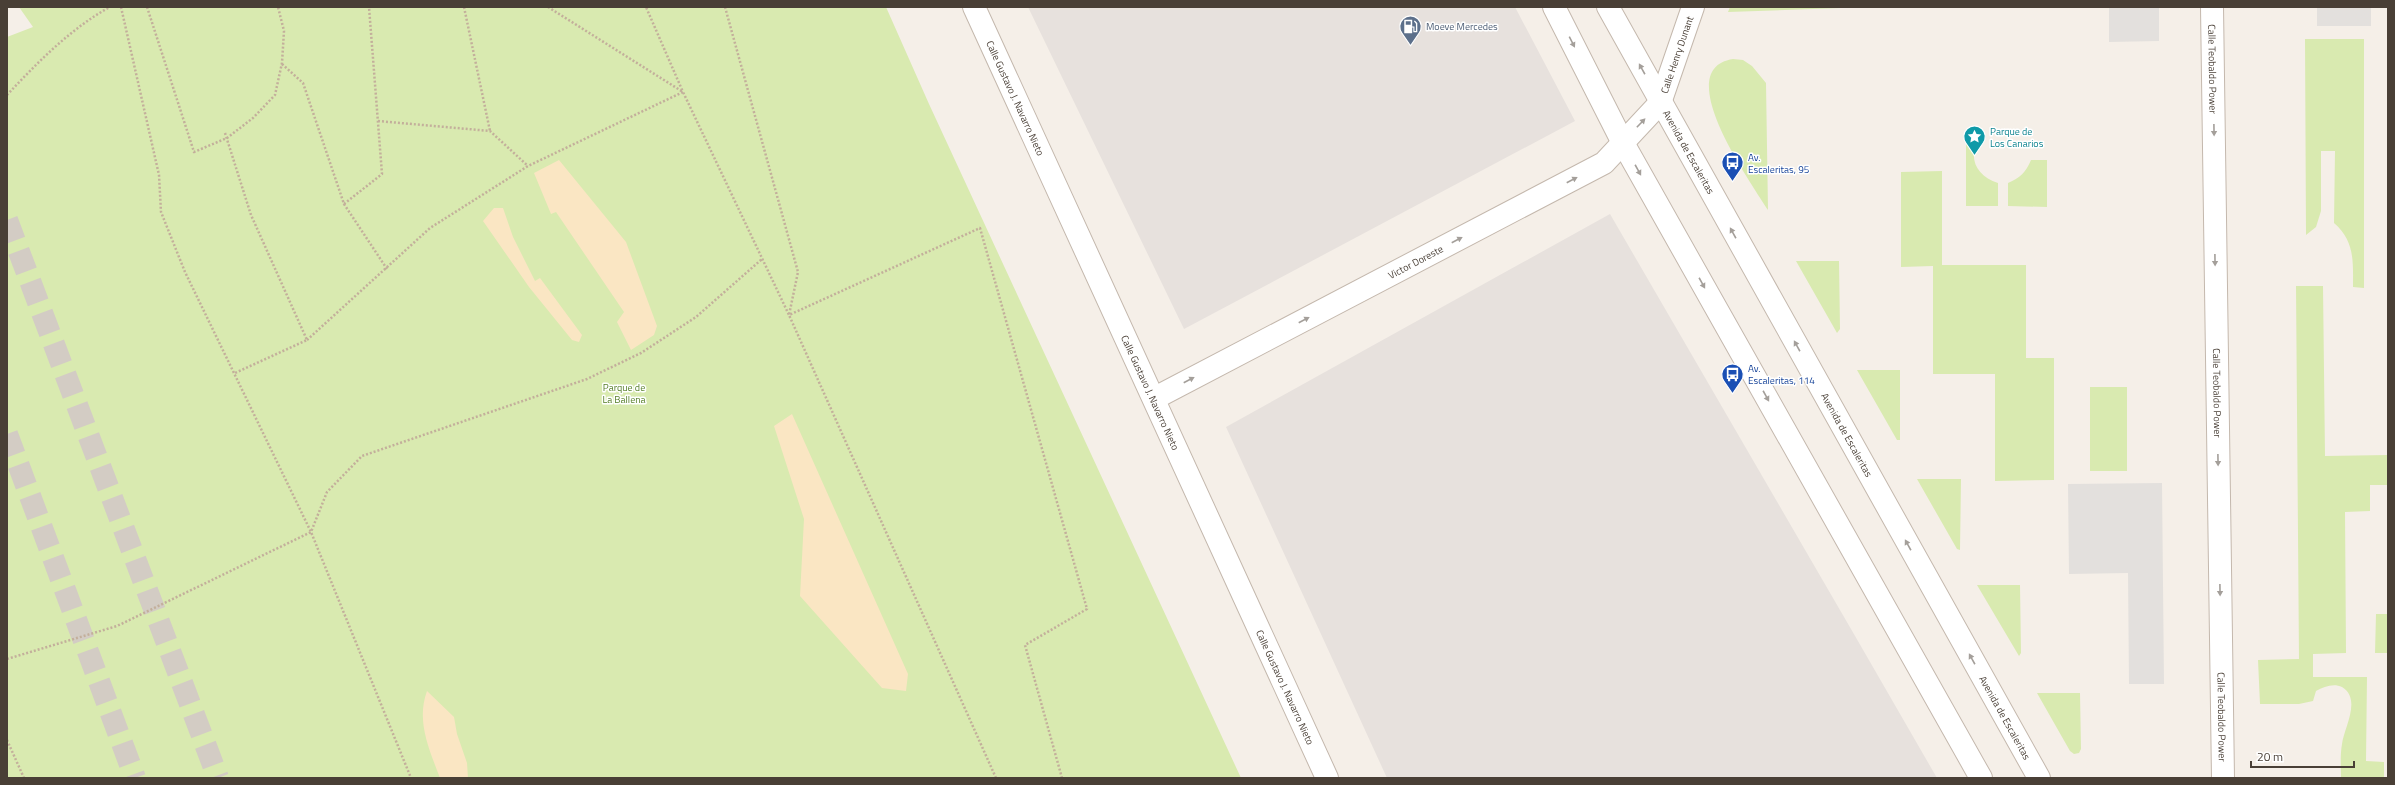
<svg xmlns="http://www.w3.org/2000/svg" width="2395" height="785" font-family="'Titillium Web',sans-serif">
  <style>
    .industrial { fill: #e7e1dd }
    .green { fill: #d9eab0 }
    .sand { fill: #fae6c3 }
    .parking { fill: #e3e0dd }
    .lines { fill: none; stroke-linecap: round; stroke-linejoin: round }
    .highway-tunnel { stroke: #d3ccc4; stroke-width: 22; stroke-dasharray: 22 11; stroke-linecap: butt }
    .minor-casing { stroke: #c4b8ad; stroke-width: 24 }
    .path { stroke: #c3af9b; stroke-width: 2.5; stroke-dasharray: 2 2; stroke-linecap: butt }
    .minor { stroke: #fff; stroke-width: 22 }
    .oneway { fill: #a49f9a }
    .labels { text-anchor: middle; stroke-width: 3; stroke-linejoin: round; paint-order: stroke }
    .service-label { font-size: 10px; fill: #4e5e75; stroke: #fff; text-anchor: start }
    .street-label { font-size: 10px; fill: #493f36; stroke: #fff }
    .culture-label { font-size: 10px; fill: #0d838f; stroke: #fff; text-anchor: start }
    .transit-label { font-size: 10px; fill: #164399; stroke: #fff; text-anchor: start }
    .park-label { font-size: 10px; fill: #547d27; stroke: #fff }
  </style>
  <rect width="100%" height="100%" fill="#f5efe8"/>
  <path class="industrial" d="M1028 7H1515L1575 121 1184 329Z
    M1610 214 1851 629 1937 778H1387L1226 427Z"/>
  <path class="green" d="M19 7H886L929 104 1241 778H7V37L33 27Z
    M1730 7H1841V8L1728 12Z
    M2305 39H2364V288L2353 287C2353 262 2355 241 2334 223L2335 151H2321V211L2316 227 2306 235Z
    M1733 59 1743 60 1752 66 1766 83 1768 210C1751 182 1669 69 1733 59Z
    M1966 142 1976 143C1969 162 1979 177 1998 183V206H1966Z
    M2031 160H2047V207L2008 206V183C2020 178 2026 172 2031 160Z
    M1942 171V265H2026V358H2054V480L1995 481V374H1933V266L1901 267V172Z
    M1796 261H1839L1840 329 1837 333Z
    M2296 286H2323L2325 456 2388 455V485H2370V511L2345 512 2346 653 2313 654V677H2367L2366 761 2384 762V778H2341C2341 767 2340 755 2342 744 2344 728 2362 699 2342 687 2333 683 2324 687 2316 691L2313 701 2299 704H2260L2258 660 2299 659Z
    M1857 370H1900V440H1897Z
    M2090 387H2127V471H2090Z
    M1917 479H1961L1960 550 1957 549Z
    M1977 585H2020L2021 653 2019 656Z
    M2376 614H2388V653H2375Z
    M2037 693H2080L2081 749 2079 753 2074 754 2070 751Z"/>
  <path class="sand" d="M559 160 626 242 657 326 654 335 631 350 617 322 624 312 556 212 551 214 534 173Z
    M494 208H503L513 237 535 281 540 278 582 335 579 342 572 340 529 287 483 221Z
    M792 414 908 674 906 691 882 688 800 596 804 519 774 426Z
    M427 691 454 717 457 734 467 763 468 778H440C429 749 416 721 427 691Z"/>
  <path class="parking" d="M2109 7H2159V41L2109 42Z
    M2317 7H2371V26H2317Z
    M2162 483 2164 684H2129L2128 573 2069 574 2068 484Z"/>
  <g class="lines">
    <path class="highway-tunnel" d="M7 220 218 778
      M7 434 135 778"/>
    <defs>
      <g id="minor">
        <path id="s1" d="M974 7 1327 778"/>
        <path d="M1554 7 1623 143 1981 778"/>
        <path id="s2" d="M1608 7 2039 778"/>
        <path id="s3" d="M2212 7 2223 778"/>
        <path id="s4" d="M1155 398 1604 163 1660 103 1693 7"/>
      </g>
    </defs>
    <use href="#minor" class="minor-casing"/>
    <path class="path" d="M121 7 159 175 161 212 185 272 311 532 411 778
      M147 7 194 152 227 138 253 118 275 95 282 63 284 31 278 7
      M464 7 490 131
      M548 7 683 92 789 315 980 228 1087 609 1025 645 1062 778
      M725 7 798 272 789 315 996 778
      M282 64 303 83 344 204 387 269
      M7 95C37 63 71 28 110 7
      M378 121 490 131 528 166
      M225 133 251 215 307 340 235 373
      M344 204 382 174 369 7
      M307 340 430 228 528 166 683 92 646 7
      M7 659 117 626 311 532 327 492 362 456 587 379 641 353 696 317 762 259
      M7 740 24 778"/>
    <use href="#minor" class="minor"/>
  </g>
  <defs><path id="oneway-solid" d="M-6-.8H1V-3.2L6.5 0L1 3.2V.8H-6Z"/></defs>
  <g class="oneway">
    <use href="#oneway-solid" transform="translate(1572 42) rotate(63)"/>
    <use href="#oneway-solid" transform="translate(1642 69) rotate(-119)"/>
    <use href="#oneway-solid" transform="translate(1641 123) rotate(-46)"/>
    <use href="#oneway-solid" transform="translate(2214 130) rotate(89)"/>
    <use href="#oneway-solid" transform="translate(1638 170) rotate(61)"/>
    <use href="#oneway-solid" transform="translate(1572 180) rotate(-28)"/>
    <use href="#oneway-solid" transform="translate(1733 233) rotate(-119)"/>
    <use href="#oneway-solid" transform="translate(1457 240) rotate(-28)"/>
    <use href="#oneway-solid" transform="translate(2215 260) rotate(89)"/>
    <use href="#oneway-solid" transform="translate(1702 283) rotate(61)"/>
    <use href="#oneway-solid" transform="translate(1304 320) rotate(-28)"/>
    <use href="#oneway-solid" transform="translate(1797 346) rotate(-119)"/>
    <use href="#oneway-solid" transform="translate(1189 380) rotate(-28)"/>
    <use href="#oneway-solid" transform="translate(1766 396) rotate(61)"/>
    <use href="#oneway-solid" transform="translate(2218 460) rotate(89)"/>
    <use href="#oneway-solid" transform="translate(1908 545) rotate(-119)"/>
    <use href="#oneway-solid" transform="translate(2220 590) rotate(89)"/>
    <use href="#oneway-solid" transform="translate(1972 659) rotate(-119)"/>
  </g>
  <defs>
    <symbol id="fuel-pin" viewBox="-11 -11 22 30"><path d="M0 17L-7.5 6A9.5 9.5 0 1 1 7.5 6Z" fill="#5c6f8a" stroke="#fff"/><path d="M-5.5-6h7V0h2V4h1.3V-2.5L3-4.5l.8-.8L6-3V5H2.5V1h-1V6h-7ZM-4.2-4.7v3.2H.2V-4.7Z" fill="#fff"/></symbol>
    <symbol id="sight-pin" viewBox="-11 -11 22 30"><path d="M0 17L-7.5 6A9.5 9.5 0 1 1 7.5 6Z" fill="#0f9aa8" stroke="#fff"/><path d="M0-6L1.8-2.2L6-1.7L2.9 1.2L3.7 5.4L0 3.3L-3.7 5.4L-2.9 1.2L-6-1.7L-1.8-2.2Z" fill="#fff"/></symbol>
    <symbol id="bus-pin" viewBox="-11 -11 22 30"><path d="M0 17L-7.5 6A9.5 9.5 0 1 1 7.5 6Z" fill="#1a4fb4" stroke="#fff"/><path d="M-5-6H5V4H4V6H2V4H-2V6H-4V4H-5ZM-3.5-4V0h7V-4ZM-3.5 1.2v1.5H-2V1.2ZM2 1.2v1.5H3.5V1.2Z" fill="#fff"/></symbol>
  </defs>
  <g fill-rule="evenodd">
    <use href="#fuel-pin" x="1398" y="14" width="25" height="34"/>
    <use href="#sight-pin" x="1962" y="124" width="25" height="34"/>
    <use href="#bus-pin" x="1720" y="150" width="25" height="34"/>
    <use href="#bus-pin" x="1720" y="362" width="25" height="34"/>
  </g>
  <g class="labels">
    <g class="service-label">
      <text x="1426" y="30">Moeve Mercedes</text>
    </g>
    <g class="street-label">
      <text dy="4" stroke="none"><textPath href="#s4" startOffset="640">Calle Henry Dunant</textPath></text>
      <text dy="4" stroke="none"><textPath href="#s3" startOffset="62">Calle Teobaldo Power</textPath></text>
      <text dy="4" stroke="none"><textPath href="#s1" startOffset="100">Calle Gustavo J. Navarro Nieto</textPath></text>
      <text dy="4" stroke="none"><textPath href="#s2" startOffset="166">Avenida de Escaleritas</textPath></text>
      <text dy="4" stroke="none"><textPath href="#s4" startOffset="294">Victor Doreste</textPath></text>
      <text dy="4" stroke="none"><textPath href="#s1" startOffset="424">Calle Gustavo J. Navarro Nieto</textPath></text>
      <text dy="4" stroke="none"><textPath href="#s3" startOffset="386">Calle Teobaldo Power</textPath></text>
      <text dy="4" stroke="none"><textPath href="#s2" startOffset="490">Avenida de Escaleritas</textPath></text>
      <text dy="4" stroke="none"><textPath href="#s1" startOffset="748">Calle Gustavo J. Navarro Nieto</textPath></text>
      <text dy="4" stroke="none"><textPath href="#s3" startOffset="710">Calle Teobaldo Power</textPath></text>
      <text dy="4" stroke="none"><textPath href="#s2" startOffset="814">Avenida de Escaleritas</textPath></text>
    </g>
    <g class="culture-label">
      <text x="1990" y="135">Parque de<tspan x="1990" dy="12">Los Canarios</tspan></text>
    </g>
    <g class="transit-label">
      <text x="1748" y="161">Av.<tspan x="1748" dy="12">Escaleritas, 95</tspan></text>
      <text x="1748" y="372">Av.<tspan x="1748" dy="12">Escaleritas, 114</tspan></text>
    </g>
    <g class="park-label">
      <text x="624" y="391">Parque de<tspan x="624" dy="12">La Ballena</tspan></text>
    </g>
  </g>
  <rect width="2395" height="785" fill="none" stroke="#493f36" stroke-width="16"/>
  <path d="M2251 761v6h103v-6" fill="none" stroke="#493f36" stroke-width="2"/>
  <text x="2257" y="761" font-size="12" fill="#493f36" stroke="#ffffff" stroke-width="3" paint-order="stroke">20 m</text>
</svg>
